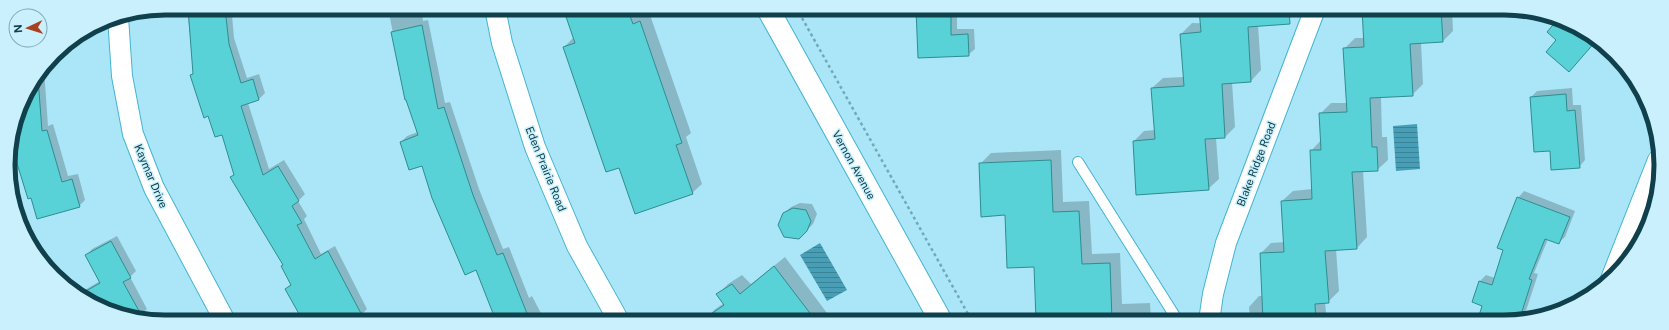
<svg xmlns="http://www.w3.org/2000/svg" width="1669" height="330" font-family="'Public Sans',sans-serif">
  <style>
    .water { fill: url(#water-rules) }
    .shadow { fill: #0003 }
    .building { fill: #58d2d6; stroke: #2e8d90 }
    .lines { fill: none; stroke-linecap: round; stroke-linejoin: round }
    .service-casing { stroke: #43b4d1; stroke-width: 12 }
    .minor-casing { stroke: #43b4d1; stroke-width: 22 }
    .secondary-casing { stroke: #43b4d1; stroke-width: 24 }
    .path { stroke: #72a9b8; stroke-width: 2.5; stroke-dasharray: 3 3; stroke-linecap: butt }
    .service { stroke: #fff; stroke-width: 10 }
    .minor { stroke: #fff; stroke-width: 20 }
    .secondary { stroke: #fff; stroke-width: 22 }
    .labels { text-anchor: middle; stroke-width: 3; stroke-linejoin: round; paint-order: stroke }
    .street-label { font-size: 11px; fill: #0f404b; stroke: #c9f0fc }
    .rim { fill: none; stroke: #0f404b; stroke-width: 5 }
  </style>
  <defs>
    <pattern id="water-rules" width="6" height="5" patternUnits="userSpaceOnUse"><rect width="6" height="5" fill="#479eb5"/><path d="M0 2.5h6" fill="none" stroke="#3a8295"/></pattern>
  </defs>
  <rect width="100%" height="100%" fill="#abe6f8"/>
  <path class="water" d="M1417 124 1420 169 1396 171 1393 126Z
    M820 243 847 290 827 301 800 255Z"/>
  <path class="shadow" d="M187 8H249L243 14 232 15 234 38 247 78 259 74 265 93 259 99 248 103 269 169 284 160 305 194 298 201 307 216 304 219 321 254 335 246 367 309 361 315 286 289 291 284 284 265 231 178 235 174 222 133 209 115 191 75 194 73Z
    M388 8H422L423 21 428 20 445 103 450 102 479 189 503 249 509 247 529 298 532 296 545 321H484L495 315 476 269 422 165 401 142 407 136 418 132 406 99Z
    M564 8H640L642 15 649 12 691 133 686 137 702 184 692 193 619 166 564 47 573 38Z
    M917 9H957V29H974L975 49 968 55 919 57Z
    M1363 9H1452L1453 31 1443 41 1421 42 1423 84 1412 95 1381 97 1382 137H1387L1388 160 1377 170H1363L1367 237 1357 248 1336 249 1339 291 1328 302H1325L1327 322 1250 321 1249 307 1259 296H1263L1261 253 1271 243 1285 242 1282 201 1293 191 1312 189 1311 151 1321 140 1320 114 1331 103H1347L1344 49 1355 38H1365Z
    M1192 23 1258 25 1261 70 1251 81 1232 82 1235 127 1225 137 1216 138 1219 179 1208 189 1134 141 1144 131 1155 130 1152 88 1163 78 1184 77 1181 34Z
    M44 69 48 126 53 124 68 176 78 174 85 200 79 206 32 197 28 198 11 142 20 105Z
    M1572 88 1573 105H1581L1585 160 1579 167 1551 150 1531 97 1537 91Z
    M1061 150 1063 202 1089 201 1092 254 1120 253 1122 304 1150 303 1151 321H1068V317L1006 214 980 164 991 153Z
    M1524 191 1575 211 1565 237 1558 243 1548 239 1534 273 1538 274 1523 320 1514 322H1478L1484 305 1473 302 1480 281 1486 275 1495 278 1518 198Z
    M800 203 812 204 817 214 813 224 799 238 784 213 791 207Z
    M117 236 136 271 130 277 147 309 137 318 87 301 78 294 100 281 86 256 92 249Z
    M785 257 833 321H705L714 310 724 303 718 294 728 284 742 275 751 284Z"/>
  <path class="building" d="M188 8H225L229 44 241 83 253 79 259 100 241 106 263 175 278 166 299 201 292 206 302 223 297 225 315 259 328 251 365 321H303L285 289 291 285 281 266 283 265 230 177 234 175 222 135 215 137 208 116 204 118 190 75 193 74Z
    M563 8H627L633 24 640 21 682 143 676 145 693 194 635 214 619 168 606 172 563 47 575 43Z
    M916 9H951V35L968 34 969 56 918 58Z
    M1199 9H1289L1290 24 1248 27 1251 82 1222 84 1225 138 1205 139 1209 190 1136 195 1133 141 1155 139 1151 88 1184 86 1180 34 1201 32Z
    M1362 9H1441L1443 42 1410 44 1413 96 1370 98 1372 147H1377L1378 171 1352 172 1357 249 1325 251 1329 303 1315 304 1316 322 1263 321 1260 253 1284 252 1281 201 1312 199 1310 150H1321L1319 113 1347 112 1343 48 1364 47Z
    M1557 20 1582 29 1596 41 1569 72 1546 52 1556 40 1547 32Z
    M422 25 438 109 444 107 473 195 497 255 503 253 530 321H496L476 270 465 275 432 198 422 166 409 170 400 142 418 135 406 100H405L391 32Z
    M38 78 42 131 47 130 62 182 72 179 80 207 37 219 31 198 28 199 11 144 20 105Z
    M1566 94 1567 111 1575 110 1580 168 1551 170 1550 151 1534 152 1530 97Z
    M1051 160 1053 212 1079 211 1082 264 1110 263 1112 321H1067V318L1036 320 1034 267 1007 268 1005 215 981 217 979 163Z
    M1517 197 1570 217 1559 244 1545 239 1529 279 1532 280 1519 321 1477 322 1482 306 1472 302 1479 281 1492 285 1503 250 1497 248Z
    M793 208 806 210 811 221 807 231 799 239 784 237 778 225 783 213Z
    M111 241 131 278 123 282 144 320 87 301 79 295 100 283 85 255Z
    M774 266 816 321H701L724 305 716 294 732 284 740 294Z"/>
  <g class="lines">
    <defs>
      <path id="service" d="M1078 162 1178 321"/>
      <path id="minor" d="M495 8 502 43 535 147 577 246 619 321
        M118 17 122 76 133 134 154 188 225 321
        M1611 279 1658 160
        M1209 321 1213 294 1226 243 1315 9"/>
      <path id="secondary" d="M768 9 941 321"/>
    </defs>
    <use href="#service" class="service-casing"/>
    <use href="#minor" class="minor-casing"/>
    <use href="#secondary" class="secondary-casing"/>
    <path class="path" d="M802 18 972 321"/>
    <use href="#service" class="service"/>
    <use href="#minor" class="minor"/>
    <use href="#secondary" class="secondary"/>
  </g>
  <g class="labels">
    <g class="street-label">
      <text transform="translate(1256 164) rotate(-69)" y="4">Blake Ridge Road</text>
      <text transform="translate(854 165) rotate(61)" y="4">Vernon Avenue</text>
      <text transform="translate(546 169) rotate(68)" y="4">Eden Prairie Road</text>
      <text transform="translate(151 176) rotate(67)" y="4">Kaymar Drive</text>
    </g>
  </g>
  <path d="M0 0H1669V330H0ZM165 15H1504A150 150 0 0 1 1654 165V165A150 150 0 0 1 1504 315H165A150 150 0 0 1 15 165V165A150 150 0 0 1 165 15Z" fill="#c9f0fc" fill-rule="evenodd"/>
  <path class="rim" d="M165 15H1504A150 150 0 0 1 1654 165V165A150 150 0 0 1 1504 315H165A150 150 0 0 1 15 165V165A150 150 0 0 1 165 15Z"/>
  <g transform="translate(28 28) rotate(266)"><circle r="19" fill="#c9f0fc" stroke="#7faab5"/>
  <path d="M0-3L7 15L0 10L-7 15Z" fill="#a8411f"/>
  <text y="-6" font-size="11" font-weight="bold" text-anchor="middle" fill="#0f404b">N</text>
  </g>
</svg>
